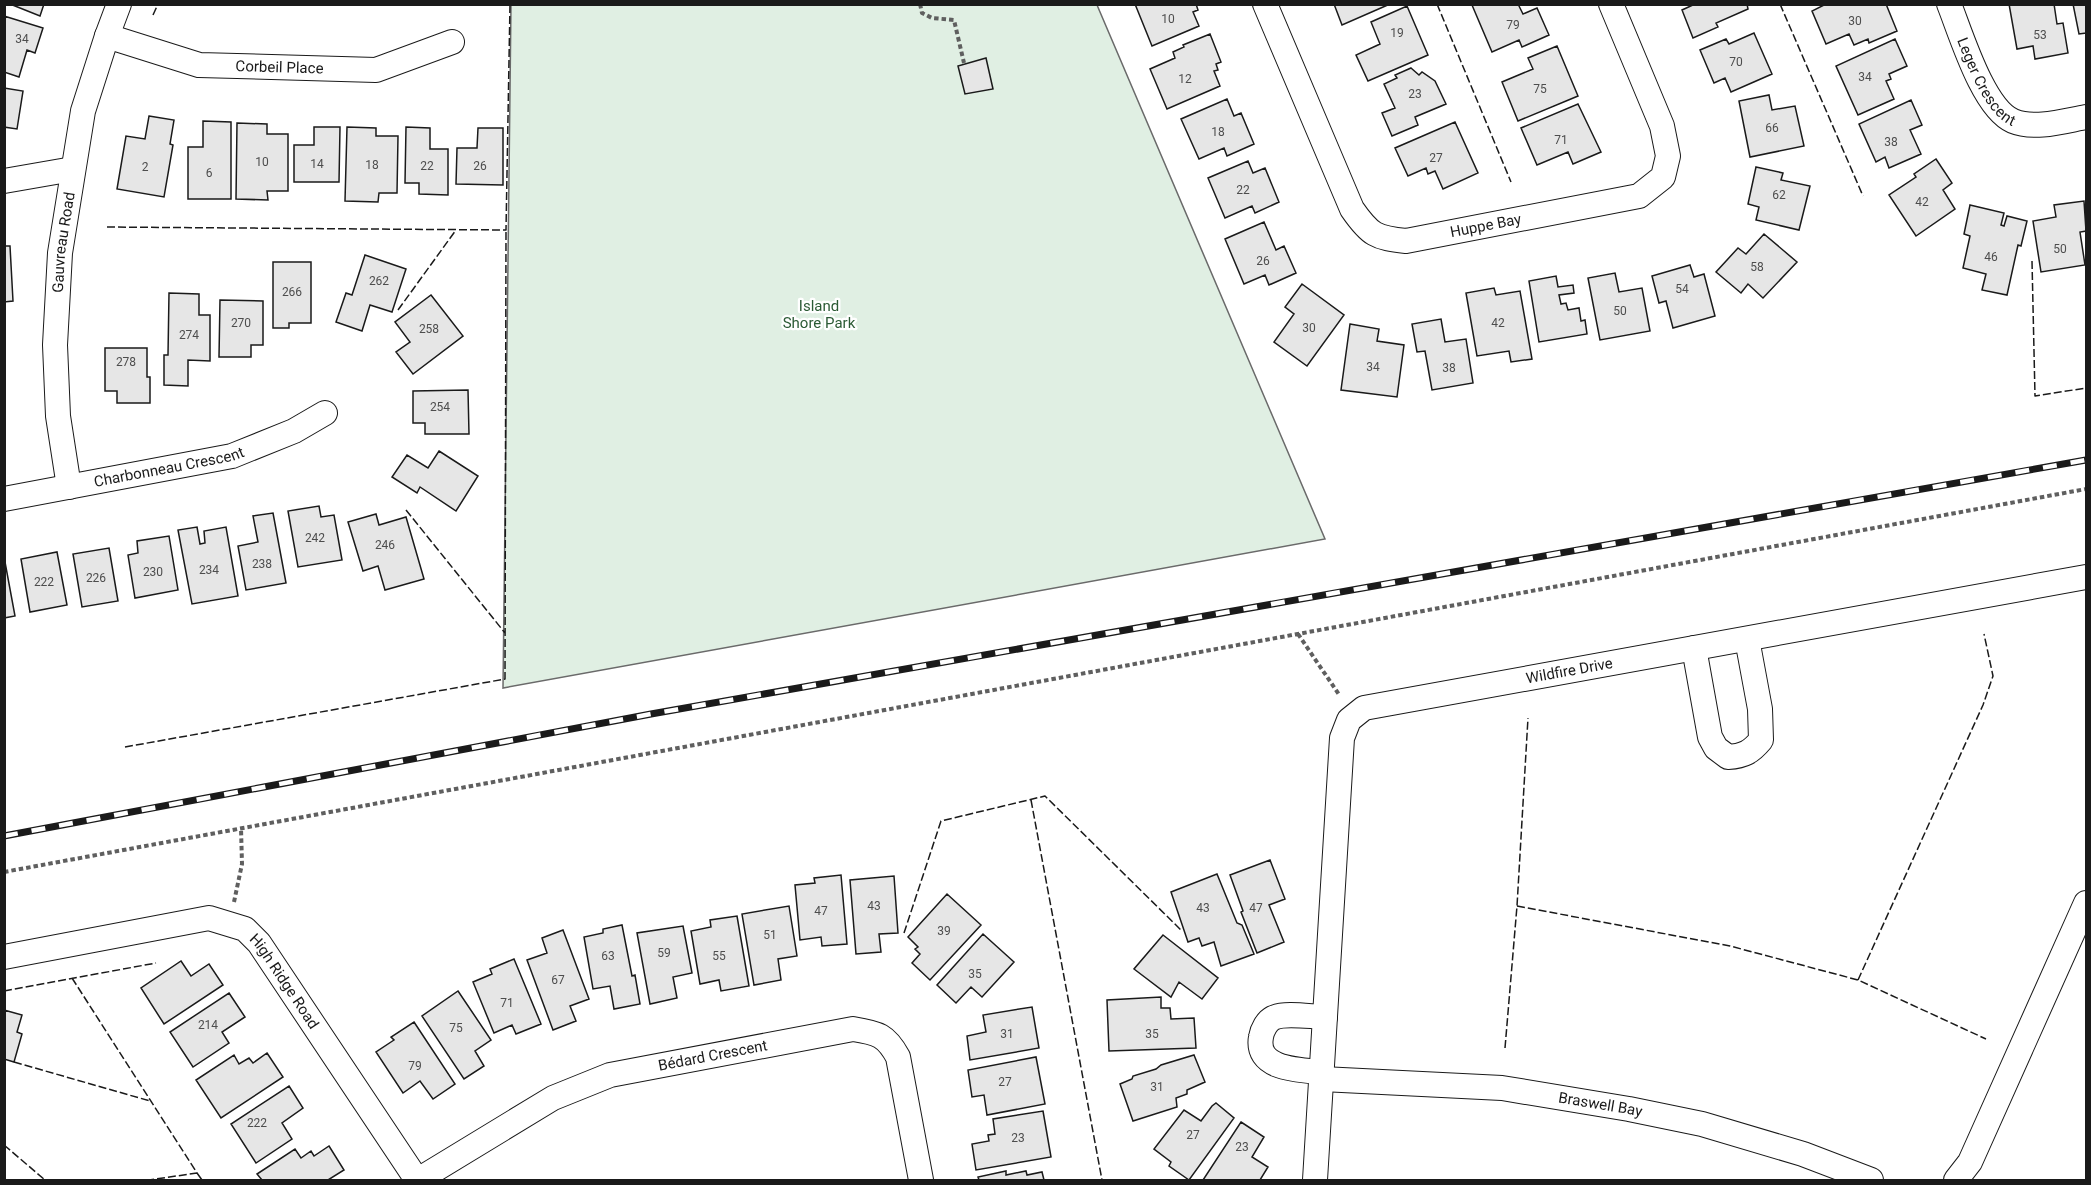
<svg xmlns="http://www.w3.org/2000/svg" width="2091" height="1185" font-family="Roboto,sans-serif">
  <style>
    .green { fill: #e0efe3; stroke: #6a6a6a; stroke-width: 1.5 }
    .building { fill: #e6e6e6; stroke: #1a1a1a; stroke-width: 1.5 }
    .lines { fill: none; stroke-linecap: round; stroke-linejoin: round }
    .minor-casing { stroke: #1a1a1a; stroke-width: 26 }
    .path { stroke: #5f5f5f; stroke-width: 4; stroke-dasharray: 4.5 3; stroke-linecap: butt }
    .minor { stroke: #fff; stroke-width: 24 }
    .rail-casing { stroke: #1a1a1a; stroke-width: 7 }
    .rail { stroke: #fff; stroke-width: 4.5; stroke-dasharray: 14; stroke-linecap: butt }
    .fence { stroke: #1a1a1a; stroke-width: 1.5; stroke-dasharray: 8 3; stroke-linecap: butt }
    .labels { text-anchor: middle; stroke-width: 4.5; stroke-linejoin: round; paint-order: stroke }
    .number-label { font-size: 12px; fill: #4d4d4d }
    .street-label { font-size: 15px; fill: #1a1a1a; stroke: #fff }
    .park-label { font-size: 15px; fill: #2b5a34; stroke: #fff }
  </style>
  <rect width="100%" height="100%" fill="#fff"/>
  <path class="green" d="M511 5H1097L1325 539 503 688Z"/>
  <path class="building" d="M10 4H44L40 16Z
    M1135 4H1196L1198 10 1193 12 1199 26 1152 46Z
    M1334 4H1390L1342 25Z
    M1518 4 1523 14 1537 8 1549 35 1522 47 1519 40 1492 52 1472 5Z
    M1747 4 1748 9 1716 23 1718 27 1693 38 1682 10 1695 4Z
    M1826 4H1886L1897 31 1869 43 1868 39 1854 45 1849 34 1826 44 1812 11Z
    M2009 4H2054L2057 24 2063 23 2068 53 2035 59 2033 46 2017 49Z
    M2073 4H2086V33L2079 34Z
    M1407 6 1428 55 1368 81 1356 55 1380 44 1371 22Z
    M4 16 43 28 35 53 27 50 19 77 4 72Z
    M1754 33 1772 74 1731 92 1725 78 1714 83 1700 50 1726 39 1729 44Z
    M1210 34 1221 62 1216 64 1218 70 1214 71 1220 86 1167 109 1150 69 1175 58 1173 52 1184 47 1183 45Z
    M1895 39 1907 66 1889 74 1891 79 1886 81 1894 99 1858 115 1836 66Z
    M1557 46 1578 96 1518 121 1502 82 1533 69 1528 58Z
    M986 58 993 89 965 94 958 66Z
    M1411 68 1419 75 1422 72 1435 81 1446 104 1415 117 1418 125 1392 136 1382 113 1395 108 1384 84 1397 78 1395 75Z
    M4 88 23 91 17 129 4 127Z
    M1769 95 1772 110 1795 106 1804 146 1750 157 1739 101Z
    M1227 99 1234 116 1241 113 1254 144 1227 156 1224 148 1199 159 1181 119Z
    M1911 100 1922 125 1910 130 1921 154 1889 168 1885 157 1876 162 1859 124Z
    M1578 104 1601 152 1573 164 1568 152 1537 165 1521 128Z
    M149 116 174 120 170 144 173 145 164 197 117 189 126 136 145 139Z
    M203 121 231 122V199H188V147H203Z
    M1455 122 1478 173 1443 189 1435 171 1428 174 1426 168 1408 176 1395 148Z
    M237 123 267 124V134H288V191H267L268 200 236 199Z
    M314 127H340L339 182H294V145H314Z
    M347 127 376 128V136H398L397 193H379L378 202 345 201Z
    M406 127 430 128V149H448V195L419 194V183H405Z
    M478 128H503V185L456 184 457 148H477Z
    M1936 159 1952 183 1943 190 1955 209 1916 236 1889 195 1916 177 1914 174Z
    M1248 161 1253 173 1265 168 1279 202 1255 213 1252 206 1225 218 1208 178Z
    M1756 167 1783 173 1781 180 1810 186 1799 230 1756 220 1759 207 1748 204Z
    M2084 201 2086 231 2080 232 2085 265 2041 272 2033 221 2056 217 2054 205Z
    M1970 205 2004 213 2001 225 2004 226 2007 216 2027 221 2021 246 2018 245 2007 295 1982 290 1986 274 1963 268 1970 236 1964 234Z
    M1264 222 1276 250 1284 246 1296 273 1269 285 1265 275 1244 284 1225 239Z
    M1764 234 1797 262 1763 298 1748 284 1741 293 1716 272 1738 248 1746 254Z
    M4 246H10L13 301 4 302Z
    M365 255 406 269 392 312 370 305 362 331 336 322 346 293 352 295Z
    M273 262H311V323H289V328H273Z
    M1690 265 1694 277 1704 274 1715 316 1673 328 1666 301 1659 303 1652 276Z
    M1615 273 1619 292 1642 288 1650 331 1600 340 1588 278Z
    M1556 276 1558 287 1573 285 1574 293 1559 295 1561 304 1566 303 1568 310 1579 308 1581 321 1585 320 1587 334 1539 342 1529 281Z
    M1302 284 1344 315 1307 366 1274 342 1294 314 1285 307Z
    M1494 288 1496 295 1520 291 1532 359 1511 362 1509 351 1477 356 1466 293Z
    M169 293 199 294V315H210V361L188 360V386L164 385V355H168Z
    M431 295 463 336 413 374 396 352 410 342 395 322Z
    M220 300 263 301V345H251V357H219Z
    M1441 319 1445 342 1466 339 1473 383 1432 390 1425 351 1417 352 1412 324Z
    M1350 324 1379 329 1377 341 1404 345 1397 397 1341 390Z
    M105 348H147V377H150V403H117V391H105Z
    M468 390 469 434H425V423H413V391Z
    M439 451 478 476 456 511 420 487 417 493 392 477 407 455 428 468Z
    M319 506 321 517 334 515 342 560 298 567 288 511Z
    M273 513 286 583 246 590 238 546 258 542 253 516Z
    M376 514 379 525 406 517 424 579 385 590 378 566 363 571 348 522Z
    M197 527 200 544 205 543 204 531 226 527 238 596 192 604 178 530Z
    M169 536 178 590 135 598 128 555 138 553 137 541Z
    M109 548 118 601 82 607 73 554Z
    M57 552 67 605 30 612 21 559Z
    M5 562 15 616 4 618V563Z
    M1270 860 1285 899 1269 905 1284 942 1257 953 1241 912 1243 911 1230 875Z
    M1217 874 1237 923 1242 925 1254 954 1221 966 1214 942 1202 946 1199 938 1188 942 1171 892Z
    M841 875 847 944 822 946 821 937 800 940 795 885 815 883 814 878Z
    M894 876 898 933 879 934 881 952 856 954 850 880Z
    M947 894 981 925 930 980 912 963 920 954 915 949 918 947 908 937Z
    M789 906 797 956 778 959 781 980 754 985 742 914Z
    M737 916 749 986 721 991 719 980 700 984 691 931 711 927 710 920Z
    M622 925 632 976 635 975 640 1004 614 1009 610 986 593 989 584 937 603 933V929Z
    M683 926 692 973 673 977 677 998 650 1004 637 933Z
    M563 930 589 999 570 1006 576 1021 553 1030 527 960 547 953 542 938Z
    M983 934 1014 962 982 997 971 987 956 1003 937 985Z
    M1163 935 1218 978 1202 999 1179 982 1171 997 1134 969Z
    M514 959 541 1024 516 1034 512 1025 494 1033 473 982 492 974 490 969Z
    M181 961 191 976 209 964 223 985 164 1024 141 988Z
    M458 991 491 1040 475 1051 484 1066 464 1079 422 1016Z
    M229 993 245 1017 222 1032 229 1043 193 1067 170 1032Z
    M1161 997V1008H1170L1171 1019 1194 1018 1196 1048 1109 1051 1107 1000Z
    M1032 1007 1039 1048 970 1060 967 1036 986 1032 983 1015Z
    M4 1010 22 1015 17 1032 22 1034 14 1062 4 1059Z
    M414 1022 455 1084 433 1099 420 1081 403 1093 376 1052 394 1040 391 1037Z
    M267 1053 283 1077 221 1118 196 1080 234 1055 239 1064 249 1058 253 1063Z
    M1194 1055 1205 1082 1187 1090V1094L1176 1098 1177 1107 1133 1121 1120 1084 1132 1079 1133 1076 1156 1069 1161 1065Z
    M1036 1057 1045 1104 987 1115 984 1095 972 1097 968 1070Z
    M289 1086 303 1108 282 1123 292 1139 256 1163 231 1124Z
    M1216 1103 1234 1118 1189 1180 1169 1166 1171 1162 1154 1149 1184 1110 1201 1121 1212 1106Z
    M1043 1111 1051 1157 976 1170 972 1144 989 1141 988 1135 995 1134 993 1119Z
    M1241 1122 1264 1137 1252 1157 1268 1167 1260 1180H1203Z
    M329 1146 344 1170 328 1180H262L257 1174 295 1149 301 1158 311 1151 314 1156Z
    M1006 1171V1175L1026 1171 1027 1175 1042 1172 1044 1180H979L978 1177Z"/>
  <g class="lines">
    <defs>
      <g id="minor">
        <path id="s1" d="M1265 4 1352 209C1370 235 1376 238 1406 241L1639 196 1663 177 1668 156 1662 126 1611 4"/>
        <path id="s2" d="M1949 4C1961 34 1983 108 2013 121 2035 130 2064 121 2086 117"/>
        <path id="s3" d="M107 36 199 65 376 70 452 42"/>
        <path d="M4 181 73 169"/>
        <path id="s4" d="M69 487 58 416 55 345 60 253 83 111 107 36 119 4"/>
        <path id="s5" d="M4 499 232 456 294 431 325 413"/>
        <path d="M1694 648 1710 737 1716 748 1728 757C1744 756 1751 752 1761 740L1760 709 1747 639"/>
        <path id="s6" d="M4 957 209 918 245 929 259 943 417 1180"/>
        <path d="M1322 1072C1300 1070 1255 1070 1261 1037 1262 1030 1267 1021 1273 1018 1285 1012 1312 1017 1325 1017"/>
        <path id="s7" d="M1322 1079 1502 1088 1629 1109 1702 1124 1803 1154 1871 1180"/>
        <path id="s8" d="M418 1180 553 1098 610 1075 853 1029C878 1033 886 1035 898 1057L921 1180"/>
        <path id="s9" d="M1315 1180 1342 738 1349 720 1364 708 2086 577"/>
        <path d="M1956 1180 1970 1162 2086 903"/>
      </g>
    </defs>
    <use href="#minor" class="minor-casing"/>
    <path class="path" d="M920 4 922 13 932 18 954 20 964 63
      M1298 634 1340 696
      M4 872 2086 489
      M234 902 242 864 241 828"/>
    <use href="#minor" class="minor"/>
    <defs>
      <path id="rail" d="M4 836 651 714 2086 460"/>
    </defs>
    <use href="#rail" class="rail-casing"/>
    <use href="#rail" class="rail"/>
    <path class="fence" d="M1437 4 1511 182
      M1780 4 1863 196
      M153 15 158 4
      M107 227 506 230 510 4
      M2032 261 2035 396 2086 388
      M398 310 456 230
      M406 510 505 633
      M125 747 505 679 506 230
      M1031 800 1102 1180
      M1517 906 1730 946 1858 980 1986 1039
      M904 933 941 821 1045 796 1181 930
      M72 978 197 1173 149 1180
      M1858 980 1983 705 1993 676 1984 634
      M4 991 156 963
      M1505 1048 1517 906 1528 718
      M14 1062 150 1101
      M4 1145 45 1180
      M197 1173 202 1180"/>
  </g>
  <g class="labels">
    <g class="number-label">
      <text x="1168" y="23">10</text>
      <text x="1855" y="25">30</text>
      <text x="1513" y="29">79</text>
      <text x="1397" y="37">19</text>
      <text x="2040" y="39">53</text>
      <text x="22" y="43">34</text>
      <text x="1736" y="66">70</text>
      <text x="1865" y="81">34</text>
      <text x="1185" y="83">12</text>
      <text x="1540" y="93">75</text>
      <text x="1415" y="98">23</text>
      <text x="1772" y="132">66</text>
      <text x="1218" y="136">18</text>
      <text x="1561" y="144">71</text>
      <text x="1891" y="146">38</text>
      <text x="1436" y="162">27</text>
      <text x="262" y="166">10</text>
      <text x="317" y="168">14</text>
      <text x="372" y="169">18</text>
      <text x="427" y="170">22</text>
      <text x="480" y="170">26</text>
      <text x="145" y="171">2</text>
      <text x="209" y="177">6</text>
      <text x="1243" y="194">22</text>
      <text x="1779" y="199">62</text>
      <text x="1922" y="206">42</text>
      <text x="2060" y="253">50</text>
      <text x="1991" y="261">46</text>
      <text x="1263" y="265">26</text>
      <text x="1757" y="271">58</text>
      <text x="379" y="285">262</text>
      <text x="1682" y="293">54</text>
      <text x="292" y="296">266</text>
      <text x="1620" y="315">50</text>
      <text x="241" y="327">270</text>
      <text x="1498" y="327">42</text>
      <text x="1309" y="332">30</text>
      <text x="429" y="333">258</text>
      <text x="189" y="339">274</text>
      <text x="126" y="366">278</text>
      <text x="1373" y="371">34</text>
      <text x="1449" y="372">38</text>
      <text x="440" y="411">254</text>
      <text x="315" y="542">242</text>
      <text x="385" y="549">246</text>
      <text x="262" y="568">238</text>
      <text x="209" y="574">234</text>
      <text x="153" y="576">230</text>
      <text x="96" y="582">226</text>
      <text x="44" y="586">222</text>
      <text x="874" y="910">43</text>
      <text x="1203" y="912">43</text>
      <text x="1256" y="912">47</text>
      <text x="821" y="915">47</text>
      <text x="944" y="935">39</text>
      <text x="770" y="939">51</text>
      <text x="664" y="957">59</text>
      <text x="608" y="960">63</text>
      <text x="719" y="960">55</text>
      <text x="975" y="978">35</text>
      <text x="558" y="984">67</text>
      <text x="507" y="1007">71</text>
      <text x="208" y="1029">214</text>
      <text x="456" y="1032">75</text>
      <text x="1007" y="1038">31</text>
      <text x="1152" y="1038">35</text>
      <text x="415" y="1070">79</text>
      <text x="1005" y="1086">27</text>
      <text x="1157" y="1091">31</text>
      <text x="257" y="1127">222</text>
      <text x="1193" y="1139">27</text>
      <text x="1018" y="1142">23</text>
      <text x="1242" y="1151">23</text>
    </g>
    <g class="street-label">
      <text dy="5" stroke="none"><textPath href="#s3" startOffset="177">Corbeil Place</textPath></text>
      <text dy="5" stroke="none"><textPath href="#s2" startOffset="87">Leger Crescent</textPath></text>
      <text dy="5" stroke="none"><textPath href="#s1" startOffset="370">Huppe Bay</textPath></text>
      <text dy="5" stroke="none"><textPath href="#s4" startOffset="246">Gauvreau Road</textPath></text>
      <text dy="5" stroke="none"><textPath href="#s5" startOffset="168">Charbonneau Crescent</textPath></text>
      <text dy="5" stroke="none"><textPath href="#s9" startOffset="690">Wildfire Drive</textPath></text>
      <text dy="5" stroke="none"><textPath href="#s6" startOffset="312">High Ridge Road</textPath></text>
      <text dy="5" stroke="none"><textPath href="#s8" startOffset="324">Bédard Crescent</textPath></text>
      <text dy="5" stroke="none"><textPath href="#s7" startOffset="280">Braswell Bay</textPath></text>
    </g>
    <g class="park-label">
      <text x="819" y="311">Island<tspan x="819" dy="17">Shore Park</tspan></text>
    </g>
  </g>
  <rect width="2091" height="1185" fill="none" stroke="#1a1a1a" stroke-width="12"/>
</svg>
